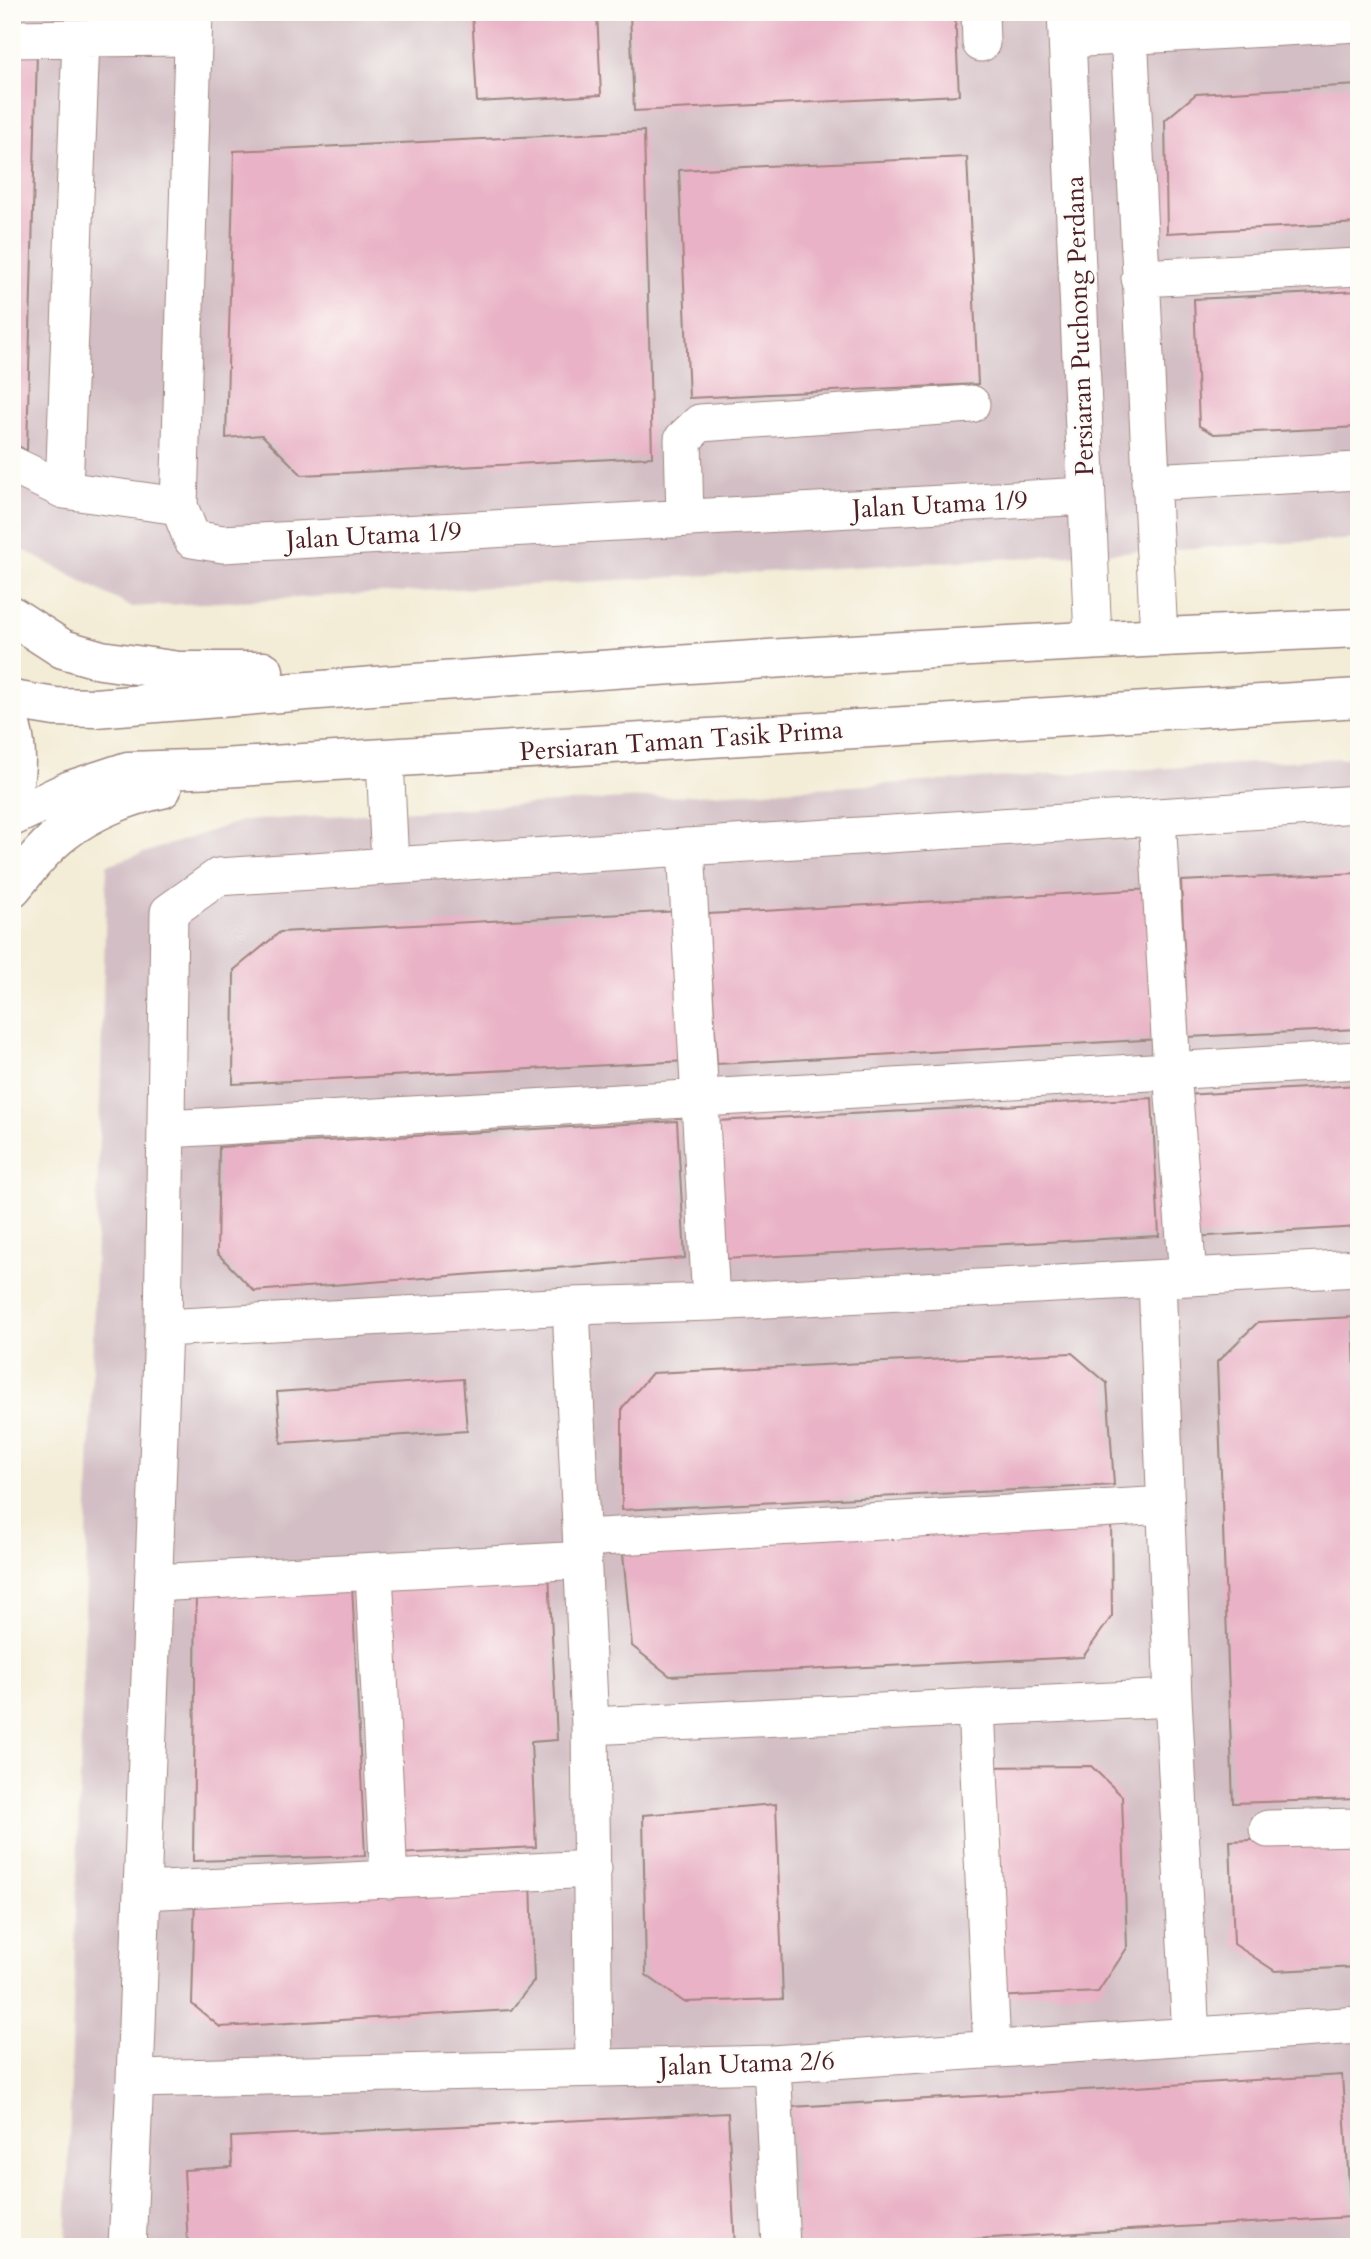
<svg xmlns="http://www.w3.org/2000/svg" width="1371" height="2259" font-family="Cardo,serif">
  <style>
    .industrial { fill: #d2bec4 }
    .building { fill: #e9b2c6 }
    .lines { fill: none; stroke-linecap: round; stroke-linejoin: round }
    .minor-casing { stroke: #9e8680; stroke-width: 39 }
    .major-casing { stroke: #9e8680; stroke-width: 41 }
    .minor { stroke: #fff; stroke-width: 37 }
    .major { stroke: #fff; stroke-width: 38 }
    .labels { text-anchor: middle; stroke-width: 5; stroke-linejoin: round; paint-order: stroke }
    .street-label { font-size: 26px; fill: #4a1f2b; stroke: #fdfcf7 }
  </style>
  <rect width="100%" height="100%" fill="#fdfcf7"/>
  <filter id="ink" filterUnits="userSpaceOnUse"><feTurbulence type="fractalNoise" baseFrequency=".0143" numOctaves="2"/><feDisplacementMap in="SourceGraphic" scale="14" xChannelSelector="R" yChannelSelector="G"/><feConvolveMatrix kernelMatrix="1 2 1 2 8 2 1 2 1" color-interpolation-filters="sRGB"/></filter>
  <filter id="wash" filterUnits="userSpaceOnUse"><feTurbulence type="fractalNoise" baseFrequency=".00686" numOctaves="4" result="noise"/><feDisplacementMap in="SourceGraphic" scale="28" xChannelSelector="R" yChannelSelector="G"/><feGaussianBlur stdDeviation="1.57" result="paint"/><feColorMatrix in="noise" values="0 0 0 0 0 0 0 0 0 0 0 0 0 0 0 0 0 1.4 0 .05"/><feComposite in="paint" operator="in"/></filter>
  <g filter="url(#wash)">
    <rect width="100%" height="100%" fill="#f3ecd6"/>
    <path class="industrial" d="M12 12H1359V539L131 607 12 544Z
      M1359 757V2247H66L107 865 241 821Z"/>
    <g id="blocks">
      <path class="building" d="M472 12H597L601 95 477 102Z
        M630 12H955L959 95 634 111Z
        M12 52H37L27 451 12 442Z
        M1359 85V223L1167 233 1165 120 1196 94Z
        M644 131 652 457 302 475 262 435 226 438 234 151Z
        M967 157 978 384 689 398 679 170Z
        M1359 291V427L1214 434 1199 426 1194 299Z
        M1359 873V1029L1188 1037 1181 881Z
        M1152 889 1161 1039 717 1064 708 914Z
        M681 911 689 1061 233 1084 234 970 280 932Z
        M1359 1085V1227L1192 1237 1184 1095Z
        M1152 1098 1159 1236 723 1259 716 1121Z
        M677 1121 685 1258 254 1291 217 1253 219 1147Z
        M1353 1317 1359 1485V1799L1233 1803 1217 1362 1258 1322Z
        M1072 1353 1107 1383 1114 1485 622 1510V1408L652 1373Z
        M463 1379 467 1431 281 1443 277 1392Z
        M1111 1516 1112 1616 1083 1657 670 1676 632 1646 622 1544Z
        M549 1572 557 1740 531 1742 536 1847 396 1854 383 1581Z
        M352 1584 365 1856 193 1861 196 1590Z
        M1091 1766 1122 1796 1127 1948 1098 1992 994 1997 984 1767Z
        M776 1804 783 1999 684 2002 646 1975 643 1815Z
        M1359 1835V1967L1275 1971 1234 1944 1230 1841Z
        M531 1878 534 1981 511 2010 220 2027 192 2004 195 1895Z
        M1342 2075 1351 2217 839 2247H799L791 2107Z
        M728 2113 735 2247H188L184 2170 232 2167 231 2137Z"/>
    </g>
  </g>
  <g filter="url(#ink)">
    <use href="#blocks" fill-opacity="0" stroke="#9e8680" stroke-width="2"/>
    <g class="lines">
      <defs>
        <path id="minor" d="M194 12 179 506 192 539 223 544 1086 496
          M980 12 981 43
          M1066 12 1093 639
          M1128 12 1159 637
          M12 39 81 38
          M1067 39 1359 23
          M1140 278 1359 267
          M12 465 64 490 179 506
          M1150 482 1359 471
          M64 490 81 38 193 37
          M685 518 683 439 700 423 971 404
          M385 759 390 865
          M1157 817 1172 1071 1188 1277
          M686 847 711 1302
          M167 1129 1359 1060
          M1157 1279 1173 1698 1191 2037
          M571 1306 590 1726 594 2068
          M163 1328 571 1306 711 1302 1359 1268
          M582 1538 1166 1505
          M374 1572 389 1880
          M154 1583 583 1560
          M976 1707 992 2049
          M590 1726 1173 1698
          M1268 1829 1359 1827
          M142 1891 593 1869
          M772 2064 781 2247
          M135 2079 772 2064 1359 2025
          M127 2247 135 2079 163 1328 169 912 218 877 1359 804"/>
        <path id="major" d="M12 616 63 649 101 660 179 671H264
          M12 700 55 707 95 708C516 673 937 646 1359 628
          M12 729C18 751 17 771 12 793
          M12 817 70 790 128 771 221 768 1359 698
          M12 888C28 869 44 847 64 832 91 811 128 796 162 789"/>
      </defs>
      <use href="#minor" class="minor-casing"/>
      <use href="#major" class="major-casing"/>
      <use href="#minor" class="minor"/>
      <use href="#major" class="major"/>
    </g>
  </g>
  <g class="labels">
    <g class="street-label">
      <text transform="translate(1079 326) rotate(-92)" y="9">Persiaran Puchong Perdana</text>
      <text transform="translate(940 504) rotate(-3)" y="9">Jalan Utama 1/9</text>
      <text transform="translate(374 535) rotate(-3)" y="9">Jalan Utama 1/9</text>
      <text transform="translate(681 740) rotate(-4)" y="9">Persiaran Taman Tasik Prima</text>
      <text transform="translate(747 2063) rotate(-2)" y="9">Jalan Utama 2/6</text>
    </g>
  </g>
  <rect width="1371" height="2259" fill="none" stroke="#fdfcf7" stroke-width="42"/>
</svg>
